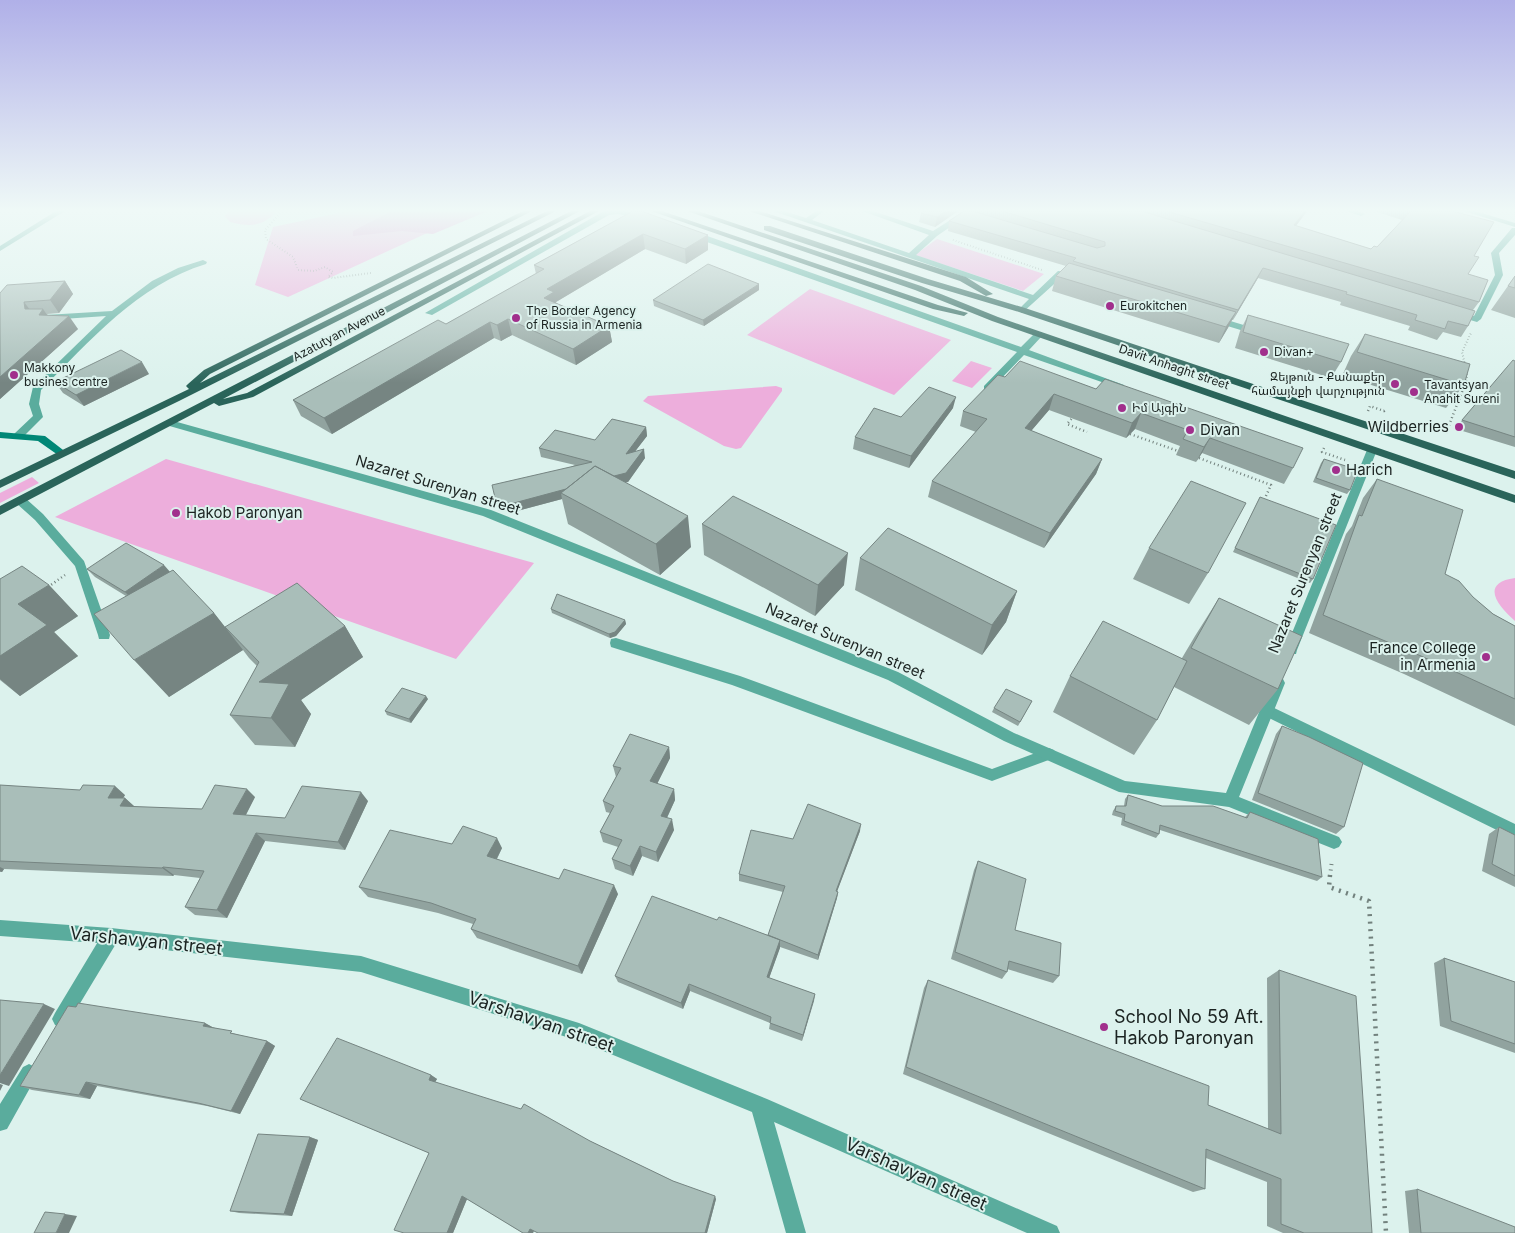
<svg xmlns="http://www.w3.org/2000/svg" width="1515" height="1233" font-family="Inter,'Noto Sans Armenian',sans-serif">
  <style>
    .green { fill: #edaedc }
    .forest { fill: #e18ecd }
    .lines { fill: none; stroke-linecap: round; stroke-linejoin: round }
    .path-far3 { stroke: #72817d; stroke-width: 2; stroke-dasharray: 0.5 2.5; stroke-linecap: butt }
    .path-far2 { stroke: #72817d; stroke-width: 2.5; stroke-dasharray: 1 3; stroke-linecap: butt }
    .path-far1 { stroke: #72817d; stroke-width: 4; stroke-dasharray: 1 4.5; stroke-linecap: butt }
    .path { stroke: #72817d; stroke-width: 4.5; stroke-dasharray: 2 5.5; stroke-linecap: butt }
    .service { fill: #5aac9d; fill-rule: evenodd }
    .minor { fill: #5aac9d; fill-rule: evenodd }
    .tertiary { fill: #5aac9d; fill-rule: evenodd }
    .secondary { fill: #008776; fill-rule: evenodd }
    .primary { fill: #2a645a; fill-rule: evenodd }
    .wall { fill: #91a39f }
    .shaded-wall { fill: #768582 }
    .building { fill: #a9beb9; stroke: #768582 }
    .poi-dot { fill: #a12f8c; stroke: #dcf2ed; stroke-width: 2 }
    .labels { text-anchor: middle; stroke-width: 4; stroke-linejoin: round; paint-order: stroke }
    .far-poi-label { font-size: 12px; fill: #1b2321; stroke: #dcf2ed; text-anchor: start }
    .far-street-label { font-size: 12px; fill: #1b2321; stroke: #dcf2ed }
    .poi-label { font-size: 15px; fill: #1b2321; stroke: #dcf2ed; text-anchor: start }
    .street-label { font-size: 15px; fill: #1b2321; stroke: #dcf2ed }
    .near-street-label { font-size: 18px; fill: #1b2321; stroke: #dcf2ed }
    .near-poi-label { font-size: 18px; fill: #1b2321; stroke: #dcf2ed; text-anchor: start }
  </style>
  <rect width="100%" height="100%" fill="#dcf2ed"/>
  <path class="green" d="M228 211H277C262 227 251 227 230 222L225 216Z
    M348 211H475L288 297 255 285 273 227Z
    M937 239 1044 274 1023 291 915 255Z
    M810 289 951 340 894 395 747 335Z
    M971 361 992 368 972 388 952 381Z
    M776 386 782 388V391L741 448 736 449 724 446 643 401 648 396Z
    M166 459 534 563 456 659 55 517Z
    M32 477 39 483 0 503V493Z
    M1515 578V621C1498 606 1479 583 1515 578Z"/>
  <path class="forest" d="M392 211H488L433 234 402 231 353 236V231Z"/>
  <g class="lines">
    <path class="path-far3" d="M282 211 265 230 266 239 293 257 298 270 314 271 325 267 333 272 328 277 333 278 371 273
      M953 240 1042 270
      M1465 365 1462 352 1471 333
      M1467 381V371"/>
    <path class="path-far2" d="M1368 411 1370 406 1384 411 1386 409
      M1074 416 1067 424 1087 432
      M1446 433 1467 379
      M1130 434 1178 451
      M1324 448 1322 452 1345 460
      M1199 458 1271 485 1265 498
      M48 587 65 575"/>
    <path class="path-far1" d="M1330 876 1332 860"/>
    <path class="path" d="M1330 875 1329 887 1369 901 1386 1233"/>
    <path class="service" d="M56 211H65L0 251V246Z
      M604 211H625L647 216 643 218 618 214 609 215 432 315 425 313Z
      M773 211H784L806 218 816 211H824L812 220 909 253 929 235 862 211H873L933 231 963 212H966V216L937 236 916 255 1033 295 1058 271 1068 272 1072 274 1068 276H1063L1022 313 1018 310 1029 299Z
      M1346 211H1358L1365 214 1361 216Z
      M690 232H696L1021 347 1036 332H1042V336L1029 350 1124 385 1122 387H1116L1024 355 990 390H984V386L1017 352 690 236Z
      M203 260 207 262 206 264C137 285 90 341 41 390L39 404 43 417 22 438H14L13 436 14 434 33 416 29 404 33 387 106 316 48 320 44 317 45 315 112 311 152 281 178 268Z
      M1214 316 1260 330 1261 332 1257 335 1211 321 1210 319Z
      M20 496 24 497 43 514 84 561 110 635 109 639H99L98 635 75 566 35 520 16 503 14 500Z
      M616 638 740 676 992 769 1049 748 1054 750 1056 754 1054 758 992 781 732 685 611 647 610 643 611 639Z
      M1266 704 1515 824V839L1261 714 1259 710 1261 706Z
      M111 928 117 930 119 936 117 942 67 1025 61 1028 55 1025 52 1019 55 1013 105 930Z
      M29 1064 35 1067 38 1073 35 1079 7 1129 0 1131V1104L23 1067Z"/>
    <path class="minor" d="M1512 228H1515V235L1499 253 1503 275 1481 319 1477 322 1453 315 1452 313 1456 310 1474 316 1495 275 1491 253Z
      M170 420 491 510 898 672 1014 733 1125 781 1226 793 1271 683 1273 679 1278 678 1283 679 1285 683 1239 797 1339 837 1342 842 1339 847 1334 849 1229 807 1119 792 1004 741 888 680 483 516 166 425V421Z
      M1372 447 1377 450 1297 650 1296 654H1286L1285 650 1367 450Z
      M0 920 111 928 361 956 579 1023 767 1099 1057 1226 1060 1233H1027L774 1122 806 1233H786L752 1112 579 1041 361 972 111 944 0 936Z"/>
    <path class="tertiary" d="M1464 211H1475L1515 223V227Z"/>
    <path class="secondary" d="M0 432 45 436 67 453 66 455H58L38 441 0 438Z"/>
    <path class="primary" d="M523 211H532L210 374 200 383 547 211H556L179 401 0 488V480L189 389 186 386 188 384 204 370Z
      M571 211H580L223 399 247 393 590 211H599L253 397 219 406 214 403 0 515V506Z
      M651 211H662L938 305 968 313 964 316 933 309Z
      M687 211H698L921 286 998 317 1515 495V503L992 321 915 290Z
      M749 211H760L966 277 993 294 986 296 960 281Z
      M764 226H770L928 279 1025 308 1515 471V479L1019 312 922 283 764 230Z"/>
  </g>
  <path class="wall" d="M633 211 708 235V250L686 264 645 249 556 302V303L609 326 612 342 576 365 512 335 501 341 494 338 332 434 301 416 293 400 446 324 536 274 534 265Z
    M958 211 935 227 919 222 921 213Z
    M964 211H1307L1296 226 1371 249 1377 247 1402 220 1374 211H1452L1474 256 1468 274 1479 302 1473 310 1468 326 1461 337 1443 332 1437 340 1408 330 1410 326 1340 305 1341 302 1258 278 1233 320H1232L1219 343 1052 291 1056 276 1066 266 948 231 949 221Z
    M1515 276V318L1491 310Z
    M65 281 73 294 59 313 47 314 48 315 78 329 0 399V293Z
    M759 290 704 326 654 306 653 300Z
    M1248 315 1341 362 1331 378 1235 348 1240 331Z
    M1365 334 1464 385 1446 408 1342 376 1351 356Z
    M1020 361 1293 468 1284 484 1202 453 1196 462 1176 455 1180 446 1135 429 1126 438 1049 410 1031 431 1102 459 1096 474 1044 548 928 497 932 481 976 432 960 426 963 411 1005 377Z
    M1515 361V447L1456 429 1462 420Z
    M149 374 84 406 63 393 55 382Z
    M953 408 909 468 853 449 855 437Z
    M646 427 647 436 635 451 645 458 628 482H625L691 547 660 575 568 524 562 499 517 511H499L496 502 575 465 541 457 539 448 595 440Z
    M1324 459 1350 490 1347 494 1313 482 1321 463Z
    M1377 479 1445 574 1493 614 1515 626V726L1404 674 1309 633 1346 534 1352 526 1363 498Z
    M1260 497 1313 579 1310 583 1233 552Z
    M702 524 844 585 815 616 704 555Z
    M1149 548 1208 573 1189 604 1133 579Z
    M860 558 1017 591 1006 622 982 655 855 590Z
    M87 569 170 572 214 613 225 627 345 626 363 657 301 700 311 714 295 747 255 745 230 715 257 666 249 658 243 650 169 697 126 596 95 577Z
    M0 579 49 585 78 616 54 632 78 656 20 696 0 680Z
    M1219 598 1278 689 1249 725 1174 687 1157 720 1134 755 1053 712 1070 676 1182 658 1195 636Z
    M551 609 625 620 626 624 616 636 610 638 552 613Z
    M428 699 411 723 387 715 385 711Z
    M1032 701 1018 726 992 712 994 708Z
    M1282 726 1344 827 1336 834 1252 800 1276 734Z
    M669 747 670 758 657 784 674 789 675 800 667 818 674 830 658 862 642 856 633 876 615 869 612 859 618 847 603 842 600 832 610 813 606 812 603 801 616 777 613 766Z
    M0 785 125 795 123 798H125L135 807 202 809 255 797 246 815 285 818 368 801 345 850 265 841 227 918 195 915 185 907 200 878 174 875 173 876 4 869 2 872H0Z
    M1128 795 1162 806 1245 817 1250 812 1322 877 1317 881 1160 830 1159 834 1156 838 1121 825 1122 818 1112 815 1113 811 1116 806H1124L1125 799Z
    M1499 827 1515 835V887L1482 871 1489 834Z
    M860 831 837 891 838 892 837 898 818 960 780 947 769 978 815 994 802 1041 769 1029 770 1023 690 991 683 1009 618 982 615 976 717 920 768 935 783 892 739 881V874L793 839Z
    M452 844 502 848 497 859 559 879 618 894 582 974 477 938 471 929 473 924 438 913 368 897 359 887Z
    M978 861 1015 930 1059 976 1053 983 1007 969V972L1002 979 951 959 974 870Z
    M1444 958 1515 982V1053L1440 1026 1434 963Z
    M1279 970 1372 1233H1283L1267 1226V1182L1206 1158 1205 1189 1193 1192 903 1074 924 988 928 980 1208 1105 1268 1129 1267 978Z
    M205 1023 212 1027 239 1035 267 1041 275 1046 240 1114 207 1106 97 1086 90 1099 32 1090 20 1086Z
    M431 1075 437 1079 435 1082 590 1141 673 1181 716 1199 707 1233H538L534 1231 533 1233H523L467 1199 453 1233H404L429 1153 300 1099Z
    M310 1137 318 1140 292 1216 239 1213 230 1211Z
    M1417 1189 1515 1233H1409L1405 1191Z"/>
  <path class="shaded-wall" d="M946 211H958L935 227 937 217Z
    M1305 211H1307L1289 235 1294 225Z
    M643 234 645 249 556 302 557 308 544 298 547 289Z
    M708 235V250L686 264 685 249Z
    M1263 268 1258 278 1233 320 1238 310Z
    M65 281 73 294 59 313 50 300Z
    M759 284V290L704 326 703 320Z
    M24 302 34 315 25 309Z
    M43 309 52 322 39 315Z
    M1236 312 1228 328 1219 343 1226 327Z
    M69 316 78 329 0 399V377Z
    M508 319 512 335 501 341 497 325Z
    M490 322 494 338 332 434 324 418Z
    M609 326 612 342 576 365 573 349Z
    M142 362 149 374 84 406 76 395Z
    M1054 394 1049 410 1020 444 1025 428Z
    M956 397 953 408 909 468 911 456Z
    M1141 413 1135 429 1126 438 1132 423Z
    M646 427 647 436 627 462 626 454Z
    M1210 438 1202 453 1196 462 1204 447Z
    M644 449 645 458 628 482 569 497 561 493 562 499 517 511 514 503Z
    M1102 459 1096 474 1044 548 1050 533Z
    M688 516 691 547 660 575 656 544Z
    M848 553 844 585 815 616 818 585Z
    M164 565 171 573 133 600 125 592Z
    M49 585 78 616 54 632 78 656 20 696 0 679V656L18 604Z
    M1017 591 1006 622 982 655 992 625Z
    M214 613 243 650 169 697 134 660Z
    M625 620 626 624 616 636 610 638 609 634Z
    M345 626 363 657 301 700 311 714 295 747 271 718 259 682Z
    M426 696 428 699 411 723 409 719Z
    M669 747 670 758 653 792 650 781Z
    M115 786 125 795 118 807 108 798Z
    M247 789 255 797 242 822 233 814Z
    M674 789 675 800 663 826 661 816Z
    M361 792 368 801 345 850 338 842Z
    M125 798 135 807 120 806Z
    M672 819 674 830 658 862 656 852Z
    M861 824 860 831 835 897 836 891Z
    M256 833 265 841 227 918 217 910Z
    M497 838 502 848 493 866 487 856Z
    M640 846 642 856 633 876 630 866Z
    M0 867 4 869 2 872 0 871Z
    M163 867 174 875 173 876 162 868Z
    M614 885 618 894 582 974 578 966Z
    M838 892 837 898 818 960V955Z
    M780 940V948L767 984V977Z
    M689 984 690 991 683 1009 681 1003Z
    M815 994 814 1001 802 1041 803 1035Z
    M44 1004 55 1009 9 1086 0 1083V1075Z
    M205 1023 214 1028 203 1026Z
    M267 1041 275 1046 240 1114 231 1111Z
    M431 1075 437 1079 434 1084 429 1080Z
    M86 1082 97 1086 90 1099 79 1095Z
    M0 1084 3 1085 0 1091Z
    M310 1137 318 1140 292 1216 284 1214Z
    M462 1196 467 1199 453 1233H447Z
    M715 1196 716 1199 707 1233H705Z
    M65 1214 77 1216 69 1233H56Z
    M530 1229 534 1230 533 1233H528Z"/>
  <path class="building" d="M633 211H641L708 235 685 249 643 234 547 289 554 292 544 298 609 326 573 349 508 319 497 325 490 322 324 418 293 400 438 320 446 324 544 269 534 265Z
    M923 211H946L937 217 921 213Z
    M964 211H972L1097 248 1105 246V242L1002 211H1141L1475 311 1468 326 1448 321 1445 329 1415 320 1417 315 1346 294 1347 292 1263 268 1238 310 1073 261 1076 258 949 221Z
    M1166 211H1305L1294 225 1371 249 1374 246 1377 247 1411 211H1452L1494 222 1474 256 1479 257 1468 274 1488 280 1479 302Z
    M1069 263 1236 312 1226 327 1056 276Z
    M708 264 759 284 703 320 653 300Z
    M1515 276V288L1508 286Z
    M65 281 50 300 24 302 25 309H43L39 315 69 316 0 377V293L7 285Z
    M1248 315 1349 344 1341 362 1243 332Z
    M1365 334 1470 364 1464 385 1357 352Z
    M121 350 142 362 76 395 55 382Z
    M1513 360 1515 361V437L1462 420Z
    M1020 361 1096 389 1105 379 1303 448 1293 468 1210 438 1204 447 1183 439 1188 430 1141 413 1132 423 1054 394 1025 428 1102 459 1050 533 932 481 987 419 963 411 998 375 1005 377Z
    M929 387 956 397 911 456 855 437 874 408 901 417Z
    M612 419 646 427 626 454 644 449 626 473 614 476 595 466 566 489 514 503 496 502 492 485 592 462 539 448 555 430 595 440Z
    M1324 459 1358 470 1350 490 1316 478Z
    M595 466 688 516 656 544 561 493Z
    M1377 479 1463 510 1445 574 1459 581 1473 597 1493 614 1515 626V699L1421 656 1323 615 1359 515 1362 516Z
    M1191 481 1246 503 1208 573 1149 548Z
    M733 496 848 553 818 585 702 524Z
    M1260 497 1336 525 1313 579 1235 548Z
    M888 528 1017 591 992 625 860 558Z
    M126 543 164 565 125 592 87 569Z
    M22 566 49 585 18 604 47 625 0 656V579Z
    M173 570 214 613 134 660 94 614Z
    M297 583 345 626 259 682 289 684 271 718 230 715 259 662 225 627Z
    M557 594 625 620 615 632 609 634 551 609Z
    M1219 598 1302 636 1278 689 1191 648Z
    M1103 621 1187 661 1157 720 1070 676Z
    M402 688 426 696 409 719 385 711Z
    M1006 689 1032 701 1020 722 994 708Z
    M1282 726 1309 737 1363 763 1344 827 1258 793Z
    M630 734 669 747 650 781 674 789 661 816 672 819 656 852 640 846 630 866 612 859 622 840 600 832 614 806 603 801 621 768 613 766Z
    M0 785 80 790 83 785 115 786 108 798H125L120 806 202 809 215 785 247 789 233 814 285 818 302 786 361 792 338 842 256 833 217 910 185 907 204 871 163 867 162 868 0 861Z
    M1128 795 1162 806H1213L1247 818 1250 812 1318 839 1322 877 1160 825 1159 834 1124 821 1125 814 1115 811 1116 806H1126Z
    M808 804 861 824 836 891 838 892 818 955 768 935 785 886 739 874 751 830 793 839Z
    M463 826 497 838 487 856 559 879 564 869 614 885 578 966 471 929 476 919 431 903 359 887 390 830 452 844Z
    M1499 827 1515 835V876L1492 864Z
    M978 861 1026 879 1015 930 1061 943 1059 976 1009 961 1007 972 955 952Z
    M652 896 717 920 719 917 780 940 767 977 815 994 803 1035 770 1023 771 1017 689 984 681 1003 615 976Z
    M1444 958 1515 982V1044L1451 1021Z
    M1279 970 1356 996 1372 1233H1304L1281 1224V1179L1206 1149 1205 1189 906 1067 928 980 1209 1086 1208 1105 1281 1134Z
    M0 1000 44 1004 0 1075Z
    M78 1003 205 1023 203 1026 232 1031 230 1033 267 1041 231 1111 198 1103 86 1082 79 1095 20 1086 68 1006 76 1007Z
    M337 1038 431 1075 429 1080 521 1109 524 1104 590 1141 673 1181 715 1196 705 1233H538L530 1229 528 1233H523L462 1196 447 1233H404L394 1230 429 1153 300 1099Z
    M258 1134 310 1137 284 1214 230 1211Z
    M1417 1189 1515 1227V1233H1421Z
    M45 1212 65 1214 56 1233H34Z"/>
  <linearGradient id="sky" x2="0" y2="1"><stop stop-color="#b0b0e8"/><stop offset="0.55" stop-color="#eff9f7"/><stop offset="1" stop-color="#eff9f7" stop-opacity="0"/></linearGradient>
  <rect width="1515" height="383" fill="url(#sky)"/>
  <g class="poi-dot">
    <circle cx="1110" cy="306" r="5"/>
    <circle cx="516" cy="318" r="5"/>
    <circle cx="1264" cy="352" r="5"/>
    <circle cx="14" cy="375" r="5"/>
    <circle cx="1395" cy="384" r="5"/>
    <circle cx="1414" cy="392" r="5"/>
    <circle cx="1122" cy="408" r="5"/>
    <circle cx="1459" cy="427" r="5"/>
    <circle cx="1190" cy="430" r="5"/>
    <circle cx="1336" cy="470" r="5"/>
    <circle cx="176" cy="513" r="5"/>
    <circle cx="1486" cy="657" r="5"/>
    <circle cx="1104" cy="1027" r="5"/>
  </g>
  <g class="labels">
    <g class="far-poi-label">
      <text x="1120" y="310">Eurokitchen</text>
      <text x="526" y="315">The Border Agency<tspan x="526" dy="14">of Russia in Armenia</tspan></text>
      <text x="1274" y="356">Divan+</text>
      <text x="24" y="372">Makkony<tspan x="24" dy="14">busines centre</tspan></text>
      <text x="1385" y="381" text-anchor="end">Զեյթուն - Քանաքեր<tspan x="1385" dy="14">համայնքի վարչություն</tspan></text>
      <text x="1424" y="389">Tavantsyan<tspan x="1424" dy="14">Anahit Sureni</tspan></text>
      <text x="1132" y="412">Իմ ԱյգիՆ</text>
    </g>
    <g class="far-street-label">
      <text transform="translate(339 334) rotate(-28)" y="4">Azatutyan Avenue</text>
      <text transform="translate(1174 367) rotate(19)" y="4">Davit Anhaght street</text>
    </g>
    <g class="poi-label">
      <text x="1449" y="432" text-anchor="end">Wildberries</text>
      <text x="1200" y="435">Divan</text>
      <text x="1346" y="475">Harich</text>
      <text x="186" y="518">Hakob Paronyan</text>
      <text x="1476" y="653" text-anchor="end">France College<tspan x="1476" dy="17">in Armenia</tspan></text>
    </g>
    <g class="street-label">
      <text transform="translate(438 485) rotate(17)" y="5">Nazaret Surenyan street</text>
      <text transform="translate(1305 573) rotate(-68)" y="5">Nazaret Surenyan street</text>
      <text transform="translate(845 641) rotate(23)" y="5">Nazaret Surenyan street</text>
    </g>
    <g class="near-street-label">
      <text transform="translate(146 941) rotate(6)" y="6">Varshavyan street</text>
      <text transform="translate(541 1022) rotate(19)" y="6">Varshavyan street</text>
      <text transform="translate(916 1174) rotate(24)" y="6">Varshavyan street</text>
    </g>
    <g class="near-poi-label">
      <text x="1114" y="1023">School No 59 Aft.<tspan x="1114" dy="21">Hakob Paronyan</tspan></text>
    </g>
  </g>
</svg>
